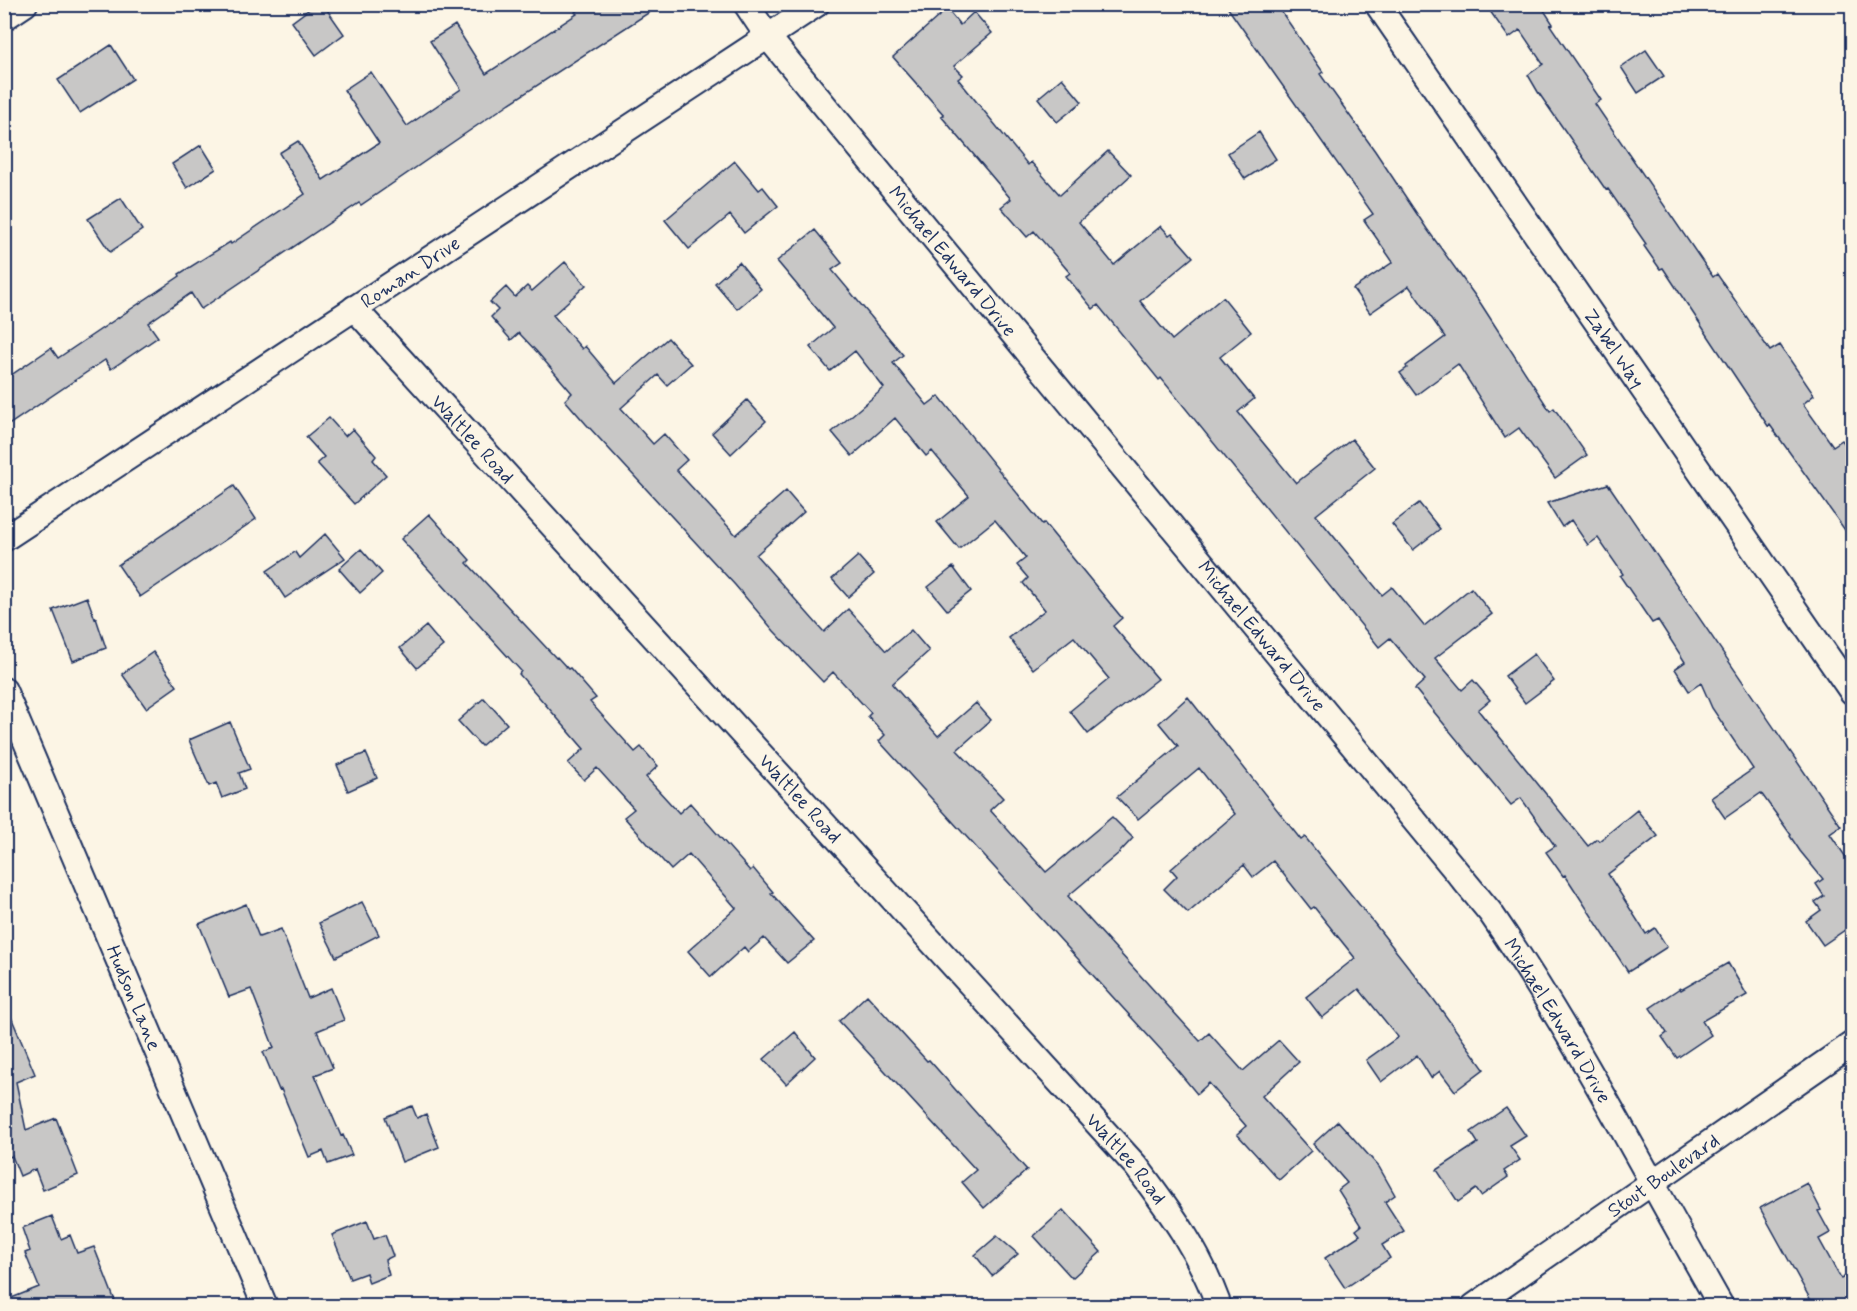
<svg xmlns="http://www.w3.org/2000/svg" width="1857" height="1311" font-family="Mynerve,sans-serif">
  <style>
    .building { fill: #c8c7c6; stroke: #1b2f5e; stroke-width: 1.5 }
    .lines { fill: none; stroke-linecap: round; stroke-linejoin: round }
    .street-casing { stroke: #1b2f5e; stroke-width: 28 }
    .street { stroke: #fcf5e5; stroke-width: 24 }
    .labels { text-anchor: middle; stroke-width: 4.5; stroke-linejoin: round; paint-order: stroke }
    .street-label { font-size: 20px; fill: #1b2f5e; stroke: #fcf5e5 }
  </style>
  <rect width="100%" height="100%" fill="#fcf5e5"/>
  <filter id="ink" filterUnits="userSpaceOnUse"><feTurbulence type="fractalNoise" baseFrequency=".0167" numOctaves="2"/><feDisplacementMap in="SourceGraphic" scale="12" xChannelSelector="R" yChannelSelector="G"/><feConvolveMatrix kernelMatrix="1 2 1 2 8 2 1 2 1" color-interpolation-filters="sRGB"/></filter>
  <g filter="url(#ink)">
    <path class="building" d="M316 4H323L344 34 316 55 292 22Z
      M587 4H662L510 103 361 205 359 203 201 309 191 293 148 323 158 337 111 369 105 360 4 428V380L51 348 58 358 180 276 179 274 230 242 231 244 305 194 279 153 298 141 323 180 379 143 344 90 371 72 407 126 461 89 430 41 455 25 486 74 577 14 575 12Z
      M1225 4H1276L1323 72 1320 74 1375 151 1427 229 1481 304 1550 411 1554 408 1587 455 1555 478 1519 428 1505 438 1458 364 1416 395 1400 373 1407 368 1406 366 1445 337 1409 286 1370 313 1353 289 1393 262 1364 220 1373 214Z
      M1485 4H1540L1553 24 1550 25 1601 100 1595 104 1713 277 1717 274 1770 351 1780 345 1814 395 1803 404 1833 446 1842 440 1852 454V540L1770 425 1768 426 1663 268 1660 269 1644 246 1646 244 1608 189 1606 190 1538 92 1528 75 1543 64 1520 30 1509 38Z
      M947 9 960 25 974 12 992 33 954 66 963 75 958 79 1028 165 1031 162 1060 195 1108 151 1131 175 1079 222 1114 265 1161 226 1169 235 1172 233 1193 257 1140 301 1172 340 1223 297 1251 332 1220 357 1254 399 1238 412 1296 483 1352 439 1375 468 1316 515 1382 595 1392 587 1424 626 1471 588 1492 614 1435 658 1462 690 1473 680 1490 700 1478 710 1588 846 1597 839 1599 841 1637 810 1658 836 1608 874 1646 934 1655 928 1667 947 1628 972 1565 875 1563 876 1546 852 1555 846 1521 798 1511 805 1415 689 1425 680 1390 638 1379 647 1161 378 1159 380 1098 305 1093 309 1066 276 1070 273 1034 231 1027 237 1001 207 1011 199 941 116 944 115 893 57Z
      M111 45 133 79 80 113 58 80Z
      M1646 50 1664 76 1638 93 1621 67Z
      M1062 78 1082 102 1057 122 1038 98Z
      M1259 132 1276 159 1245 179 1228 153Z
      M201 145 216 169 187 188 172 164Z
      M735 161 759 190 763 187 778 206 744 233 730 215 689 249 665 220Z
      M121 198 142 230 110 252 88 219Z
      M815 230 842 263 832 270 903 355 893 363 927 405 939 396 1042 524 1044 523 1122 618 1113 626 1158 679 1088 734 1070 711 1109 679 1074 637 1033 669 1009 638 1045 610 1023 583 1028 578 1017 565 1026 558 995 520 959 549 937 522 969 496 932 451 926 456 895 418 852 456 832 432 884 388 855 351 830 371 810 347 833 328 777 261Z
      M565 262 586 285 553 315 582 349 585 346 616 383 668 338 691 364 667 385 658 375 621 408 653 444 664 434 687 460 676 470 736 535 786 491 804 512 756 555 824 632 848 609 886 651 911 630 929 651 892 684 938 736 976 703 991 720 957 750 1003 798 990 810 1046 872 1112 817 1133 838 1119 853 1068 896 1200 1041 1209 1033 1243 1071 1279 1040 1299 1062 1262 1096 1311 1151 1279 1180 1237 1134 1246 1126 1209 1083 1197 1094 1173 1065 1174 1064 879 741 885 735 868 716 871 713 833 672 823 682 774 631 735 585 586 424 565 400 572 393 537 352 519 333 511 340 491 317 498 310 490 302 506 287 515 297 527 286 532 291Z
      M739 262 761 289 737 309 715 283Z
      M747 400 766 421 731 454 712 433Z
      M329 418 345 436 353 429 376 456 373 460 386 475 354 504 317 463 324 457 306 437Z
      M1608 484 1841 826 1830 834 1852 866V925L1823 945 1806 921 1821 910 1815 902 1824 896 1816 884 1823 879 1800 851 1790 836 1791 835 1761 793 1725 818 1711 798 1753 769 1712 708 1701 683 1689 691 1675 669 1685 662 1658 620 1652 623 1620 576 1623 574 1598 538 1588 545 1571 520 1562 527 1547 503Z
      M234 486 256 519 140 597 118 565Z
      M1419 503 1440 529 1413 550 1392 524Z
      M429 514 470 560 467 563 556 658 557 657 568 669 570 668 596 698 590 702 635 752 641 747 658 766 646 777 679 813 690 803 750 871 753 868 773 892 771 893 814 941 787 963 764 938 748 952 744 947 711 977 688 951 736 908 689 854 671 870 624 817 634 809 597 768 584 780 568 763 584 749 519 674 521 671 401 539Z
      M325 534 345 558 285 598 267 571 295 552 299 558Z
      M361 549 382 573 360 593 339 569Z
      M858 556 874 574 848 597 832 579Z
      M953 567 971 591 947 610 928 587Z
      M87 597 95 619 96 618 106 648 73 661 53 610Z
      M426 626 443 646 417 668 400 648Z
      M153 652 177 686 146 708 122 674Z
      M1534 654 1554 681 1525 703 1505 676Z
      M1188 697 1301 840 1305 837 1374 923 1432 997 1484 1069 1455 1091 1440 1071 1431 1078 1417 1055 1381 1082 1366 1060 1398 1037 1359 989 1322 1018 1306 997 1355 958 1314 907 1311 909 1273 861 1253 877 1244 865 1188 913 1164 889 1177 876 1171 869 1235 814 1199 768 1138 819 1117 797 1178 746 1159 723Z
      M484 698 507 724 481 746 458 721Z
      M230 722 250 769 239 773 245 789 222 798 216 783 209 786 189 740Z
      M366 753 377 778 348 791 337 765Z
      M362 902 379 935 336 957 319 923Z
      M246 904 259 937 281 929 308 998 331 988 344 1020 317 1031 333 1068 315 1075 341 1136 343 1135 352 1155 328 1164 323 1151 309 1157 281 1089 279 1090 263 1052 274 1048 251 989 229 997 199 924Z
      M1728 963 1747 995 1702 1021 1711 1035 1677 1058 1662 1037 1667 1033 1650 1008 1680 988 1681 990Z
      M867 995 927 1061 929 1060 1027 1170 984 1208 962 1182 976 1170 839 1021Z
      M4 1000 35 1074 16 1082 26 1130 56 1118 78 1175 43 1190 35 1169 20 1176 12 1156 4 1159Z
      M795 1032 815 1057 786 1084 764 1059Z
      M412 1106 417 1118 426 1114 439 1147 402 1162 385 1117Z
      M1506 1108 1526 1136 1510 1146 1520 1160 1504 1171 1508 1177 1481 1196 1476 1189 1458 1202 1437 1170 1478 1143 1471 1132Z
      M1338 1121 1379 1167 1395 1195 1385 1202 1404 1231 1382 1245 1390 1258 1345 1288 1325 1258 1360 1235 1356 1230 1361 1226 1338 1190 1347 1183 1313 1144Z
      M1807 1183 1821 1210 1818 1211 1830 1233 1819 1239 1841 1279 1852 1272V1306H1814L1760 1208Z
      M1063 1210 1101 1252 1072 1278 1034 1236Z
      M52 1216 61 1239 70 1235 77 1253 94 1247 117 1306H4V1301L39 1287 25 1253 30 1251 22 1228Z
      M367 1221 374 1239 385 1235 393 1256 385 1260 389 1275 369 1283 366 1273 350 1279 332 1235Z
      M997 1236 1018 1254 992 1276 975 1255Z"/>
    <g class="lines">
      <defs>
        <g id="street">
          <path id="s1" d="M746 4 768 37 1490 912C1576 1037 1646 1174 1721 1306"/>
          <path id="s2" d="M1377 4 1852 692"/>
          <path d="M4 18 25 4"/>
          <path id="s3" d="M354 308 1136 1166C1172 1214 1198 1249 1219 1306"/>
          <path id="s4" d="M4 539 817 4"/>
          <path id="s5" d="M4 690 265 1306"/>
          <path id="s6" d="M1474 1306 1852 1044"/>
        </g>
      </defs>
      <use href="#street" class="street-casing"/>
      <use href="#street" class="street"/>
    </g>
  </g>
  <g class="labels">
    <g class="street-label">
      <text dy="7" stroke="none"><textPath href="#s1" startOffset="330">Michael Edward Drive</textPath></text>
      <text dy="7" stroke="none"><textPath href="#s4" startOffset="486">Roman Drive</textPath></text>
      <text dy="7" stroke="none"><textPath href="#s2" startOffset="418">Zabel Way</textPath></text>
      <text dy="7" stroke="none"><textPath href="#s3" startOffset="177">Waltlee Road</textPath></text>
      <text dy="7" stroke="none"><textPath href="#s1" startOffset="816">Michael Edward Drive</textPath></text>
      <text dy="7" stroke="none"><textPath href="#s3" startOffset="663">Waltlee Road</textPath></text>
      <text dy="7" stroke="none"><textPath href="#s5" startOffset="334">Hudson Lane</textPath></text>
      <text dy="7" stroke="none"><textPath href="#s1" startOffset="1302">Michael Edward Drive</textPath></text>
      <text dy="7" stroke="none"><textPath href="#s3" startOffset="1149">Waltlee Road</textPath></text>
      <text dy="7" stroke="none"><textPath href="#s6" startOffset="230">Stout Boulevard</textPath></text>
    </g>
  </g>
  <rect width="1857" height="1311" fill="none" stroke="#fcf5e5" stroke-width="24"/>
  <rect x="12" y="12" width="1833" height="1287" fill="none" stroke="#1b2f5e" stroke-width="2" filter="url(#ink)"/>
</svg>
